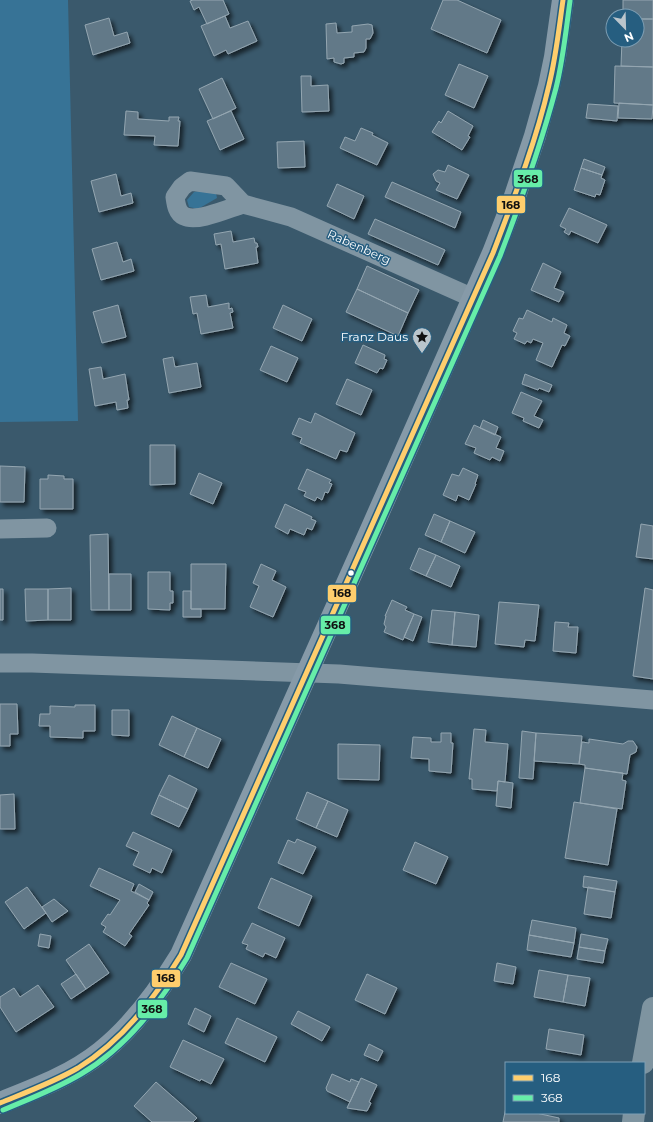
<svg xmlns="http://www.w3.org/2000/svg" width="653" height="1122" font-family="Montserrat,sans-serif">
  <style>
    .green { fill: #377396 }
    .building { fill: #627988; stroke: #94a6b1; filter: url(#shadow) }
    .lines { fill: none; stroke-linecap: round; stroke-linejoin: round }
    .street { stroke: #8095a2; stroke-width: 19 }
    .secondary { stroke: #869aa8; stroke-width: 22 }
    .primary { stroke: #7e94a0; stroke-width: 22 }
    .bus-1-casing { stroke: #265e80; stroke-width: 8 }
    .bus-2-casing { stroke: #265e80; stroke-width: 8 }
    .bus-1 { stroke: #fece6d; stroke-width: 5 }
    .bus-2 { stroke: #66eda8; stroke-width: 5 }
    .bus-dot { fill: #fff; stroke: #265e80; stroke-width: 1.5 }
    .labels { text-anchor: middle; stroke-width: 3; stroke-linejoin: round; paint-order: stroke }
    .street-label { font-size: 12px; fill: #fff; stroke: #265e80 }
    .poi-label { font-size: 12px; fill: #fff; stroke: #265e80; text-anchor: end }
    .line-badge { stroke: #265e80; stroke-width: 1.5 }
    .pale-badge-label { font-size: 11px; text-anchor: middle; font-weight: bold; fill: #111 }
  </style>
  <defs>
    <filter id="shadow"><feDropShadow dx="3.5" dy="3.5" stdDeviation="2" flood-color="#0009"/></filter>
  </defs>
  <rect width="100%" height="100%" fill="#3a596c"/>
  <path class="green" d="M0 0H68L78 421 0 422Z
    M199 191 216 193 217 198 198 209 189 207 187 200 194 192Z"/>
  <path class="building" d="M193 0H223L229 14 207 24 199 7 194 10 190 1Z
    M443 0H457L501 20 487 53 431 29Z
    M623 0H653V19H637V16H623Z
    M225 16 230 28 248 21 257 41 228 54 226 50 214 56 201 26Z
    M109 18 114 36 127 32 130 43 93 55 85 25Z
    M637 19H653V67L621 66 622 40H637Z
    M336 23 337 33 352 32V26L368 24 372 25 373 33 370 39H366V48L364 52 354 53V57L344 58V63L341 64 334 62V58L327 59 326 24Z
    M459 64 488 76 474 108 445 95Z
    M615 66 653 67V105L614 103Z
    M301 76H311V86L328 85 329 111 302 112Z
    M222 78 236 108 213 119 199 89Z
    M619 103 653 105 652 119 618 118Z
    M588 104 618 106 617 121 586 118Z
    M126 111 138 112V119L169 121V117H179L178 121H180L178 146 154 145 155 136 124 135Z
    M231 111 244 139 220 150 207 121Z
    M448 111 473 126 468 136 470 137 462 150 432 132 439 121 441 123Z
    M361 128 373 133 372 135 388 143 377 165 340 148 345 137 355 141Z
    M304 141 305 167 278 168 277 142Z
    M584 159 605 167 602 175 581 168Z
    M448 165 469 175 457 199 436 190 440 183 436 181 433 174 438 170 445 172Z
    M581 168 602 175 601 178 605 180 600 195 596 194 595 197 574 190Z
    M116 174 121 196 131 193 133 203 99 212 91 181Z
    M392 182 461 212 455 228 385 197Z
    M337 184 364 196 354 219 327 206Z
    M569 208 607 225 598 243 571 231 569 235 564 232 566 229 560 226Z
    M375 219 445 250 438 265 368 234Z
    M231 231 233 242 254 238 255 243H257L258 247H256L258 263 225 269 221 244 216 245 214 234Z
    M117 242 123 262 131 259 134 271 101 280 92 249Z
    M543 263 561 272 554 288 564 292 559 302 531 290Z
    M367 266 419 290 408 313 357 289Z
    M357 289 408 313 398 336 346 312Z
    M206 295 208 307 229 303V309L232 308 233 312 230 313 233 328 201 334 197 313 193 314 190 297Z
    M118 305 126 337 102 343 93 312Z
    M283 305 312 319 302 341 273 328Z
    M527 310 552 322 553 318 567 325 564 333 570 336 565 346 562 345 552 367 536 360 543 343 533 339 531 343 527 341 525 344 514 339 517 333 513 331 519 318 523 319Z
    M363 345 385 355 384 359 387 360 383 369 380 368 377 373 355 363Z
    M271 346 298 358 287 382 260 370Z
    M173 357 175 367 197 363 201 387 169 393 163 359Z
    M101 367 103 379 125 374 129 400H127L128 408 117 410 116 402 95 406 89 369Z
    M525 374 552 385 549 392 539 388 538 390 522 384Z
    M347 379 372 390 361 415 336 404Z
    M521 392 542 401 534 416 543 420 539 428 523 421 524 418 512 413Z
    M315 413 355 433 347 452 340 450 336 459 300 443 302 438 292 434 299 418 311 423Z
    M483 420 498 427 495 435 480 428Z
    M474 425 501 437 496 448 504 451 500 461 492 457 490 460 474 453 476 448 465 444Z
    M150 445H175V484L150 485Z
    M0 466 25 467 24 502H0Z
    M463 468 478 475 475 484H476L469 500 458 495 456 501 443 495 452 474 459 476Z
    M307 469 331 480 329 483 332 484 328 493 325 492 322 500 317 497 315 501 304 496 306 492 298 489Z
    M199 473 222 483 213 504 190 494Z
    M48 475 64 476V479H73V509H40V479H48Z
    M285 504 312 517 311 519 316 521 312 530 307 528 304 535 290 529 288 534 275 527Z
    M434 514 450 521 441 542 425 535Z
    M450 521 475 532 465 553 441 542Z
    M641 524 653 526V559L636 557Z
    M108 534 109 610H91L90 535Z
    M419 548 436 555 426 576 410 569Z
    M436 555 460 566 451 587 426 576Z
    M191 564H226L225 609H191Z
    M261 564 276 571 272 580 286 587 273 617 250 607 259 586 253 583Z
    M148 572H170V591H173V603H170V610L148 609Z
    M109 574H131V610H109Z
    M71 588V620H48V589Z
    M645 588 653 590V679L633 676Z
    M0 589H3V620H0Z
    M25 589H48V620L26 621Z
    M183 591H191V609H201V617H183Z
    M392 600 407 607 405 610 414 614 403 640 384 632 386 627 384 624 386 616H385Z
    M499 602 539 605 535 641 525 640 524 647 495 644Z
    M432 610 455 612 452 645 428 642Z
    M455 612 479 615 476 647 452 645Z
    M414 614 422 617 413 641 404 637Z
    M555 622 569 623 568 627H578L576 653 553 651Z
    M0 704H17L18 734H10V746H0Z
    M75 705H95V731H83V738L50 737V726H39L40 714H50V706L75 707Z
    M112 710H129V736L112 735Z
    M172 716 197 728 184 757 159 745Z
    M197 728 221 739 208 768 184 757Z
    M474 729 486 730 485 742 508 744 505 782 498 781 497 791 472 789V779H469Z
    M522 731 536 733 533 779 519 778Z
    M441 733H451V743H453L451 773 429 771V759L411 758 413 737 431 738V742H441Z
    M536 733 582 736 579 764 534 761Z
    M589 739 623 744 628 741H633L637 747 636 752 630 755 627 774 585 768V765L579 764 582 742 589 743Z
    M338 744 380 745 379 780 338 779Z
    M585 768 623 773 622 780 626 781 622 809 580 803Z
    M169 775 197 789 188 809 159 795Z
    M498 781 513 783 511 808 496 806Z
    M307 792 328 801 316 828 296 819Z
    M14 794 15 829H0V795Z
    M159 795 188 809 179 827 151 814Z
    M328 801 348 810 337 837 316 828Z
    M574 802 617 809 608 865 565 858Z
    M133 832 172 850 162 873 152 868 150 873 133 865 139 852 126 846Z
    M297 839 316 847 303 874 278 863 288 840 295 843Z
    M415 842 448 857 436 884 403 870Z
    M99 868 134 884 131 891 149 900 147 903 149 905 129 934 132 936 125 946 103 932 106 927 101 924 108 914 110 915 120 900 90 886Z
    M584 876 617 881 615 892 583 887Z
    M271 878 312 896 299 926 258 908Z
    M139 884 153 892 149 900 135 892Z
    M27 887 46 913 24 929 5 902Z
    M588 887 615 892 611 918 584 914Z
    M54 899 68 911 52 922 42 907Z
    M532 920 576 928 574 943 529 935Z
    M252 923 285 938 276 958 265 953 263 957 246 949 248 945 242 943Z
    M40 934 51 936 49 948 38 946Z
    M581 934 608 939 605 951 579 947Z
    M529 935 574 943 571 957 527 950Z
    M89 944 109 973 86 989 66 960Z
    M579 947 605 951 603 963 577 959Z
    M231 963 267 979 255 1004 219 987Z
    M497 963 516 967 513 984 494 981Z
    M539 970 568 975 563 1002 534 997Z
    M76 974 86 989 71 999 61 984Z
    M367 974 397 988 385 1014 355 1000Z
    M568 975 590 978 585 1006 563 1002Z
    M38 985 54 1007 16 1032 0 1007V997L14 988 20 997Z
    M195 1008 211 1016 204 1032 188 1024Z
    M298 1011 330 1027 322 1041 291 1024Z
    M237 1018 277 1037 265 1062 225 1043Z
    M549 1029 584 1035 581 1055 546 1049Z
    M183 1040 224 1059 211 1084 201 1079 200 1081 170 1067Z
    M369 1044 383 1051 378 1061 364 1055Z
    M332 1074 350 1082 351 1079 359 1082 350 1102 327 1091 326 1088Z
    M361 1078 377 1085 369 1102 371 1103 367 1111 347 1108Z
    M156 1082 197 1118 193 1122H152L134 1106Z
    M506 1107V1113H536L559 1118V1122H503Z"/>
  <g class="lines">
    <path class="street" d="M243 204C229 208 197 223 184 216 177 213 176 204 175 197L182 187 190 181 226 186 243 204 291 217 473 298
      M0 529 47 528
      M0 663H32L339 674 653 700"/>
    <path class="secondary" d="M0 1103C35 1089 71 1076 101 1052 134 1026 159 991 181 955L370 532 493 253 514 199 535 136 549 86 555 57 563 0"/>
    <path class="primary" d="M643 1063 653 1008
      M633 1122 634 1113"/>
    <defs>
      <path id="bus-1" d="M0 1103C27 1092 54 1082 78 1068 123 1040 154 999 181 955L493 253C514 198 536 142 549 85 556 57 559 28 563 0"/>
      <path id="bus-2" d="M3 1110C29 1099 56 1089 81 1074 127 1047 160 1003 187 958L500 256C521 201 541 145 556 88 563 60 566 30 570 1"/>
    </defs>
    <use href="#bus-1" class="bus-1-casing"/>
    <use href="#bus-2" class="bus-2-casing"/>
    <use href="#bus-1" class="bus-1"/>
    <use href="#bus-2" class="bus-2"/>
  </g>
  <defs>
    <symbol id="sight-pin" viewBox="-11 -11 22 30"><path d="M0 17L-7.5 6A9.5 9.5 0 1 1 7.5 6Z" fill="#bac5cc" stroke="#265e80"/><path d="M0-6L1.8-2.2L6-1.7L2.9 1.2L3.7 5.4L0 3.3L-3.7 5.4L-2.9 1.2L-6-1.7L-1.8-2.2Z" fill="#111"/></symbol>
  </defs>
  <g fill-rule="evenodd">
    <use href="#sight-pin" x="411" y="326" width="22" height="30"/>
  </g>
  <circle class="bus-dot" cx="351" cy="573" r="3.5"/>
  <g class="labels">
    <g class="street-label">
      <text transform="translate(359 247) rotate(24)" y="4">Rabenberg</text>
    </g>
    <g class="poi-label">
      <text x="408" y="341">Franz Daus</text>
    </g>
  </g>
  <g class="line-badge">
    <rect x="513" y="169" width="30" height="19" rx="4" fill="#66eda8"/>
    <rect x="496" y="195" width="30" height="19" rx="4" fill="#fece6d"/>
    <rect x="327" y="584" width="30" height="19" rx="4" fill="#fece6d"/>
    <rect x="320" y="615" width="31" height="20" rx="4" fill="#66eda8"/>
    <rect x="151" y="969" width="30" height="19" rx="4" fill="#fece6d"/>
    <rect x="137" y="999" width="31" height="20" rx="4" fill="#66eda8"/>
  </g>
  <g class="pale-badge-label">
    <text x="528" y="183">368</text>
    <text x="511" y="209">168</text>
    <text x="342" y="597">168</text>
    <text x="335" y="629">368</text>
    <text x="166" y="982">168</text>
    <text x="152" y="1013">368</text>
  </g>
  <rect x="505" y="1062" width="140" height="52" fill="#265e80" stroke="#7d9eb3"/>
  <rect x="513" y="1075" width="20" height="6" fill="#fece6d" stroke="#7d9eb3"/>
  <text x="541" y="1082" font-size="12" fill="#ffffff">168</text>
  <rect x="513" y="1095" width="20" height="6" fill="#66eda8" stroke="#7d9eb3"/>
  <text x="541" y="1102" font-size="12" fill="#ffffff">368</text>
  <g transform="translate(625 28) rotate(157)"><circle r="19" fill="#265e80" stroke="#7d9eb3"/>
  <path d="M0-3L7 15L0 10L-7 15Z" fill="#bac5cc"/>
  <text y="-6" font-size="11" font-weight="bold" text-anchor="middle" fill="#ffffff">N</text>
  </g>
</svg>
